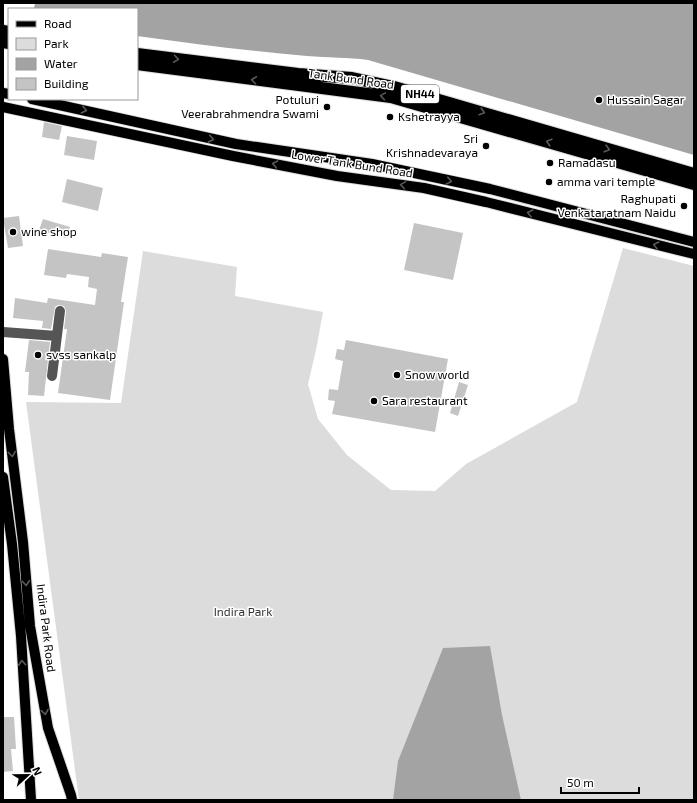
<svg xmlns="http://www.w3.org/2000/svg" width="697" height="803" font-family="'Exo 2',sans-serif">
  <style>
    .green { fill: #dcdcdc }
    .water { fill: #a3a3a3 }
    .building { fill: #c4c4c4 }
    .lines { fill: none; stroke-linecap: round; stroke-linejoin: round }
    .major-casing { stroke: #dbdbdb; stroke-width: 12 }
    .highway-casing { stroke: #dbdbdb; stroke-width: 14 }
    .minor { stroke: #555; stroke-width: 10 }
    .major { stroke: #000; stroke-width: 10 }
    .highway { stroke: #000; stroke-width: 12 }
    .oneway { stroke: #595959 }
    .poi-dot { fill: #000; stroke: #fff; stroke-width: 1.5 }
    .labels { text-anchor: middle; stroke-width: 3; stroke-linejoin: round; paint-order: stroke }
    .shield { fill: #fff; stroke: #4c4c4c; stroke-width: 1 }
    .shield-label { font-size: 11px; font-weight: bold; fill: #000 }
    .street-label { font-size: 12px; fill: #000; stroke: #fff }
    .poi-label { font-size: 12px; fill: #000; stroke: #fff; text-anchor: start }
    .park-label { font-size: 12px; fill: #333; stroke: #fff }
  </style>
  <rect width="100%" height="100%" fill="#fff"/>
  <path class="green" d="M623 248 694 266V800H79L26 402 121 403 143 251 237 267 235 296 323 312 316 350 308 384 318 419 347 455 391 490 435 491 466 464 577 402Z"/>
  <path class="water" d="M35 3H694V155L368 60C348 57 328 58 307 56 250 51 194 44 137 36V9H34Z
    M490 646 502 715 521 800H393L398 761 443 648Z"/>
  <path class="building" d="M44 122 62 126 59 140 42 137Z
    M67 136 97 141 94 160 64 155Z
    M67 179 103 188 98 211 62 202Z
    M19 216 23 246 8 248 3 218Z
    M43 219 70 227 66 238 39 230Z
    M414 223 463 233 453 280 404 270Z
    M48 249 101 257 102 253 128 257 121 302H124L110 400 58 393 67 329H64L66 311 64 306 58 305 55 307 51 329 42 328 43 321 13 318 15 298 47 303 48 298 95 305 97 289 88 287 89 277 67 274 66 278 44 275Z
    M29 340 50 342 44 396 28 395 29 372H25Z
    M346 340 448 359 435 432 332 414 335 401 328 400 329 389 338 390 343 361 335 359 337 349 344 350Z
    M459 382 468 385 458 416 450 413Z
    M3 717H14L16 749H11L13 771 3 772Z"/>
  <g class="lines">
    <defs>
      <path id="major" d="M3 93 9 94
        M32 99 236 144 372 164 490 189 694 242
        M3 107 233 156 337 176 424 188 486 202 694 254
        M3 359 9 429 23 542 30 626 48 728 71 795 72 800
        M3 477 12 544 21 636 31 800"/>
      <path id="highway" d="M3 31 9 32
        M3 42 9 43
        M137 54 298 74 352 78 394 87 694 174
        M137 64 391 97 694 184"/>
    </defs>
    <use href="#major" class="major-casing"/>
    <use href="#highway" class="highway-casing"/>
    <path class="minor" d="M3 332 57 336
      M52 376 60 311"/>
    <use href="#major" class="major"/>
    <use href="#highway" class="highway"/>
  </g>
  <defs><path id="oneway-chevron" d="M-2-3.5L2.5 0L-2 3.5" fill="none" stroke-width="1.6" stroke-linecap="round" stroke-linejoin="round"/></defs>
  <g class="oneway">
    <use href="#oneway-chevron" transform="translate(176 59) rotate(8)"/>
    <use href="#oneway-chevron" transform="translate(254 80) rotate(-173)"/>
    <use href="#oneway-chevron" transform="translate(383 96) rotate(-171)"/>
    <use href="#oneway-chevron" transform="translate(84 110) rotate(13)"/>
    <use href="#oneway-chevron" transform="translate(482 112) rotate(17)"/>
    <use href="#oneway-chevron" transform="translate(211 139) rotate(11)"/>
    <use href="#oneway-chevron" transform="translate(549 142) rotate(-164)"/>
    <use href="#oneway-chevron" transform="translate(607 149) rotate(16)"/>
    <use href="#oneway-chevron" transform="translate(275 164) rotate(-169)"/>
    <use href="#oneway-chevron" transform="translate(449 181) rotate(12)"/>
    <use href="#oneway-chevron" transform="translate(403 185) rotate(-171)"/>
    <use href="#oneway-chevron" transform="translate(530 213) rotate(-166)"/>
    <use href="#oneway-chevron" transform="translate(656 245) rotate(-166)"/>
    <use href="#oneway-chevron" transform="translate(12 454) rotate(83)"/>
    <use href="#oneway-chevron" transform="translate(26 583) rotate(85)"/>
    <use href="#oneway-chevron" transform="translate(22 663) rotate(-94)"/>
    <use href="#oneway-chevron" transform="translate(45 712) rotate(80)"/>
  </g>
  <g class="poi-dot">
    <circle cx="599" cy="100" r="4"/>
    <circle cx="327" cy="107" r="4"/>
    <circle cx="390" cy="117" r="4"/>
    <circle cx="486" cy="146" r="4"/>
    <circle cx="550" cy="163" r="4"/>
    <circle cx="549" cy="182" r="4"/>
    <circle cx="684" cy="206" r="4"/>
    <circle cx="13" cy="232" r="4"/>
    <circle cx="38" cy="355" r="4"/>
    <circle cx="397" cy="375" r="4"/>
    <circle cx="374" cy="401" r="4"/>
  </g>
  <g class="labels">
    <rect class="shield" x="401" y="85" width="38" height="18" rx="3"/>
    <g class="shield-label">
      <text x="420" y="98">NH44</text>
    </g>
    <g class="street-label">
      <text transform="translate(351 79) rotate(8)" y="4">Tank Bund Road</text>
      <text transform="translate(352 164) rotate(9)" y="4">Lower Tank Bund Road</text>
      <text transform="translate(46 628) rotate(83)" y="4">Indira Park Road</text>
    </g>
    <g class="poi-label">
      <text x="319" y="104" text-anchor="end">Potuluri<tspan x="319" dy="14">Veerabrahmendra Swami</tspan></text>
      <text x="607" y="104">Hussain Sagar</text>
      <text x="398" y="121">Kshetrayya</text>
      <text x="478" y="143" text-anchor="end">Sri<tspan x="478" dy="14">Krishnadevaraya</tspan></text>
      <text x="558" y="167">Ramadasu</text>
      <text x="557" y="186">amma vari temple</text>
      <text x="676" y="203" text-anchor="end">Raghupati<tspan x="676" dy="14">Venkataratnam Naidu</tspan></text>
      <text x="21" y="236">wine shop</text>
      <text x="46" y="359">svss sankalp</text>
      <text x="405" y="379">Snow world</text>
      <text x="382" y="405">Sara restaurant</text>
    </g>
    <g class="park-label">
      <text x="243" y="616">Indira Park</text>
    </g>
  </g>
  <rect width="697" height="803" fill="none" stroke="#000000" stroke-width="8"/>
  <rect x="8" y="8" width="130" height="92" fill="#ffffff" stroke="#999999"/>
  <rect x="16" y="21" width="20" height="6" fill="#000000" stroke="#999999"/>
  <text x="44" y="28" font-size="12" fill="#000000">Road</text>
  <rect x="16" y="38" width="20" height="12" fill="#dcdcdc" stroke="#999999"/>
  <text x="44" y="48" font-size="12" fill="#000000">Park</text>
  <rect x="16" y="58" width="20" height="12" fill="#a3a3a3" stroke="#999999"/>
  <text x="44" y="68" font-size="12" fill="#000000">Water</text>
  <rect x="16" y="78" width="20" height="12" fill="#c4c4c4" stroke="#999999"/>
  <text x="44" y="88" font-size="12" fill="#000000">Building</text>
  <g transform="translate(28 775) rotate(68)" stroke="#ffffff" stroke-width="3" paint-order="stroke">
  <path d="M0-3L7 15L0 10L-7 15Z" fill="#000000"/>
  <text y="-6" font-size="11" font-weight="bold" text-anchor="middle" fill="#000000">N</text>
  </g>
  <path d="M561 787v6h78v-6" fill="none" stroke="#000000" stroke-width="2"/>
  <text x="567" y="787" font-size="12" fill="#000000" stroke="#ffffff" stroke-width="3" paint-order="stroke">50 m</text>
</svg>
